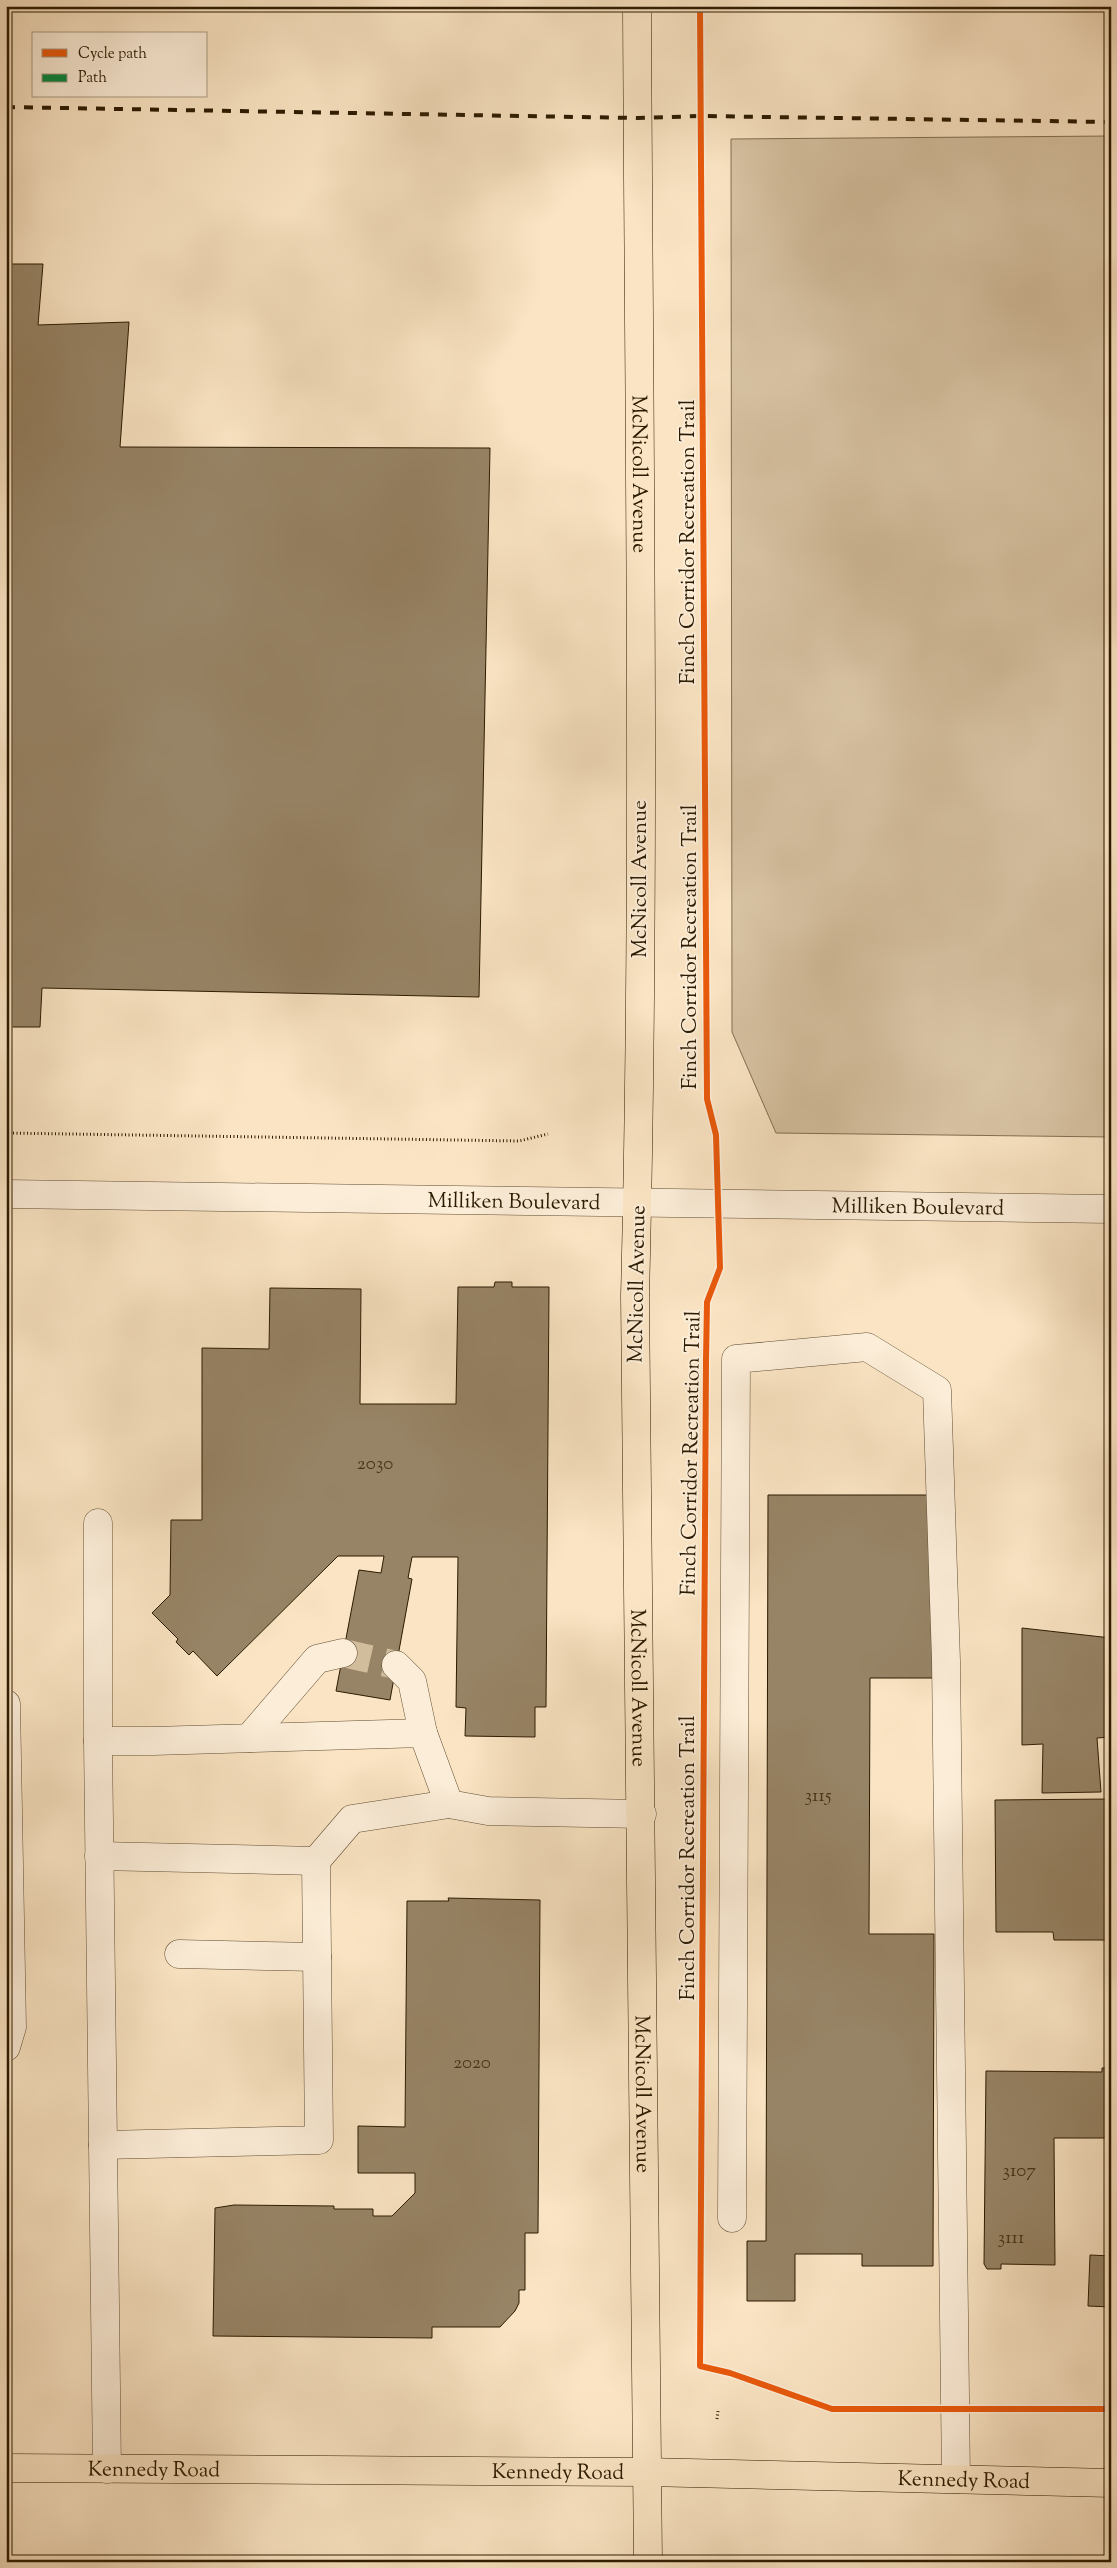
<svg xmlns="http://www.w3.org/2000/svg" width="1117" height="2568" font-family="'Sorts Mill Goudy',serif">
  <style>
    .green { fill: #d7c2a2; stroke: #826e52 }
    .building { fill: #978466; stroke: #2c1b01 }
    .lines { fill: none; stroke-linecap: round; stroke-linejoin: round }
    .minor-tunnel { stroke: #d1bc9c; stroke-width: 28; stroke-dasharray: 28 14; stroke-linecap: butt }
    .minor-casing { stroke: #604d32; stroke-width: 29 }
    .major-casing { stroke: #2c1b01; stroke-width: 29 }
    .path { stroke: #2c1b01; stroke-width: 3; stroke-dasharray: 1 2.5; stroke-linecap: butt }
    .minor { stroke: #fcedd8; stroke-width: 28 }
    .major { stroke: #fae4c3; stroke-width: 28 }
    .rail { stroke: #2c1b01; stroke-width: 4; stroke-dasharray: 9 9; stroke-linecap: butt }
    .quiet { stroke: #00873e; stroke-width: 5; stroke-dasharray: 10 5; stroke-linecap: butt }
    .cycleway-casing { stroke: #fcedd8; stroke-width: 9 }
    .cycleway { stroke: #e8590c; stroke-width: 6 }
    .labels { text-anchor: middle; stroke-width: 4; stroke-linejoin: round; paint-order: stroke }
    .number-label { font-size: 19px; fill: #47351a }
    .street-label { font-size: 21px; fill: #2c1b01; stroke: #fcedd8 }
  </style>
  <rect width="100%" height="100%" fill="#fae4c3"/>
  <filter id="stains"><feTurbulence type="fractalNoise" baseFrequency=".004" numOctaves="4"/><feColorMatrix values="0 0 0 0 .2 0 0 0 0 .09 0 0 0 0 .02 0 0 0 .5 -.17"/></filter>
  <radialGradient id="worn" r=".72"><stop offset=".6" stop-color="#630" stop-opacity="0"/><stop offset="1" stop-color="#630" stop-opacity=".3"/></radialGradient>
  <path class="green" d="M1111 136V1137L776 1133 732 1032 731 139Z"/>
  <path class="building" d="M6 264H43L38 325 129 322 120 447 490 448 479 997 42 988 40 1027H6Z
    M495 1282H512V1287H549L546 1707H535V1737L465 1736 466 1708 456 1707 458 1557H412L408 1578 412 1579 390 1700 336 1691 359 1570 381 1573 384 1556H338L217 1676 193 1651 189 1655 176 1642 178 1639 152 1613 170 1595 171 1520H202V1348L269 1349 270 1288 361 1289 360 1404H456L458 1287H494Z
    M768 1495H935L934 1678H870L869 1934H934L933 2266H862V2254H795V2301H747V2241H766Z
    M1022 1628 1111 1638V1737L1097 1738 1101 1792 1042 1793 1043 1744 1022 1745Z
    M1111 1799V1940H1054L1053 1932H996L995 1800Z
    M448 1898 540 1900 538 2233H525V2290H519V2303L515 2311 500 2327H432V2338L213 2336 215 2208 234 2205 334 2206V2209H373V2216H392L415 2193V2173H358V2126L405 2127 407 1901H449Z
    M1102 2068H1111V2138H1054L1055 2265 1001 2264V2269H987L984 2264 986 2071 1102 2072Z
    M1090 2255 1111 2256V2307L1088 2306Z"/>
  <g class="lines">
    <path class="minor-tunnel" d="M343 1653 396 1665"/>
    <defs>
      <g id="minor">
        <path id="s1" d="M6 1194 1111 1209"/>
        <path d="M98 1523V1741H153L423 1733 449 1804 488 1811 642 1814"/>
        <path d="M396 1665 412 1681 423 1733"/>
        <path d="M6 1704 12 2027 6 2047"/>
        <path d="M249 1738 317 1659 343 1653"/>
        <path d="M98 1741 107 2469"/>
        <path d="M99 1856 316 1861"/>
        <path d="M179 1954 317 1957"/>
        <path d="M103 2145 319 2140 316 1861 352 1819 449 1804"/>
        <path d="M732 2218 736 1359 867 1347 937 1390 946 1661 956 2479"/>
      </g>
      <g id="major">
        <path id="s2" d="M637 6C639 436 646 867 635 1296L648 2562"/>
        <path id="s3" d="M6 2468 646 2472 1111 2483"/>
      </g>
    </defs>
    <use href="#minor" class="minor-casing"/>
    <use href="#major" class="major-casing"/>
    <path class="path" d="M6 1133 519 1141 548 1134
      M717 2419 718 2411
      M714 2562V2555"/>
    <use href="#minor" class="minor"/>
    <use href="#major" class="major"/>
    <path class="rail" d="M6 107 637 118 701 116 1111 122"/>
    <path class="quiet" d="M574 2560V2562"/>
    <defs>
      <path id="cycleway" d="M700 6 707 1099 716 1135 720 1268 707 1302 706 1360 700 2366 730 2373 832 2409H1111"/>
    </defs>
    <use href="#cycleway" class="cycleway-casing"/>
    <use href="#cycleway" class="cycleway"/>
  </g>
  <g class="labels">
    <g class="number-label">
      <text x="375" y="1469">2030</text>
      <text x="818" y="1801">3115</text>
      <text x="472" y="2068">2020</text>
      <text x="1019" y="2176">3107</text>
      <text x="1011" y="2243">3111</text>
    </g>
    <g class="street-label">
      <text dy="7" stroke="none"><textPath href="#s2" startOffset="468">McNicoll Avenue</textPath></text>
      <text transform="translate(687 542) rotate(-90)" y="7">Finch Corridor Recreation Trail</text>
      <text transform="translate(639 879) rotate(-90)" y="7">McNicoll Avenue</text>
      <text transform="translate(689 947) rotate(-90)" y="7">Finch Corridor Recreation Trail</text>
      <text dy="7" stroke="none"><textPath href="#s1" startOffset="508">Milliken Boulevard</textPath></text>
      <text dy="7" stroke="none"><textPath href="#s1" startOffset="912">Milliken Boulevard</textPath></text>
      <text transform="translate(636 1284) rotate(-89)" y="7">McNicoll Avenue</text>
      <text transform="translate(690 1453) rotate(-89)" y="7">Finch Corridor Recreation Trail</text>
      <text dy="7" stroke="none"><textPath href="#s2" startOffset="1682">McNicoll Avenue</textPath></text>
      <text transform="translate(687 1858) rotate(-90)" y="7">Finch Corridor Recreation Trail</text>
      <text dy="7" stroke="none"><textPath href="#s2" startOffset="2088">McNicoll Avenue</textPath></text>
      <text dy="7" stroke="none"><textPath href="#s3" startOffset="148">Kennedy Road</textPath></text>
      <text dy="7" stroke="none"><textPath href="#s3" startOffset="552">Kennedy Road</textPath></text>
      <text dy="7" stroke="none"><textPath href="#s3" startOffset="958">Kennedy Road</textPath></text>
    </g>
  </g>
  <rect width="1117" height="2568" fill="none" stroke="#fae4c3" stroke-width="25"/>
  <rect x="8" y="8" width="1102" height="2553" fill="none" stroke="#2c1b01" stroke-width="2.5"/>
  <rect x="12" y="12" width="1092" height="2543" fill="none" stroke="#2c1b01"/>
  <rect x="32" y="32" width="175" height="65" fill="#fcedd8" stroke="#a99982"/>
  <rect x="42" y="49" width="25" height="8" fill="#e8590c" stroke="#a99982"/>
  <text x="78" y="58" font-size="15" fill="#2c1b01">Cycle path</text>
  <rect x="42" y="74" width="25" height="8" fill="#00873e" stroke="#a99982"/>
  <text x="78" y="82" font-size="15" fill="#2c1b01">Path</text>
  <rect width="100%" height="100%" filter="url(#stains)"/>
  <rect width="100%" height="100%" fill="url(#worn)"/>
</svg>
